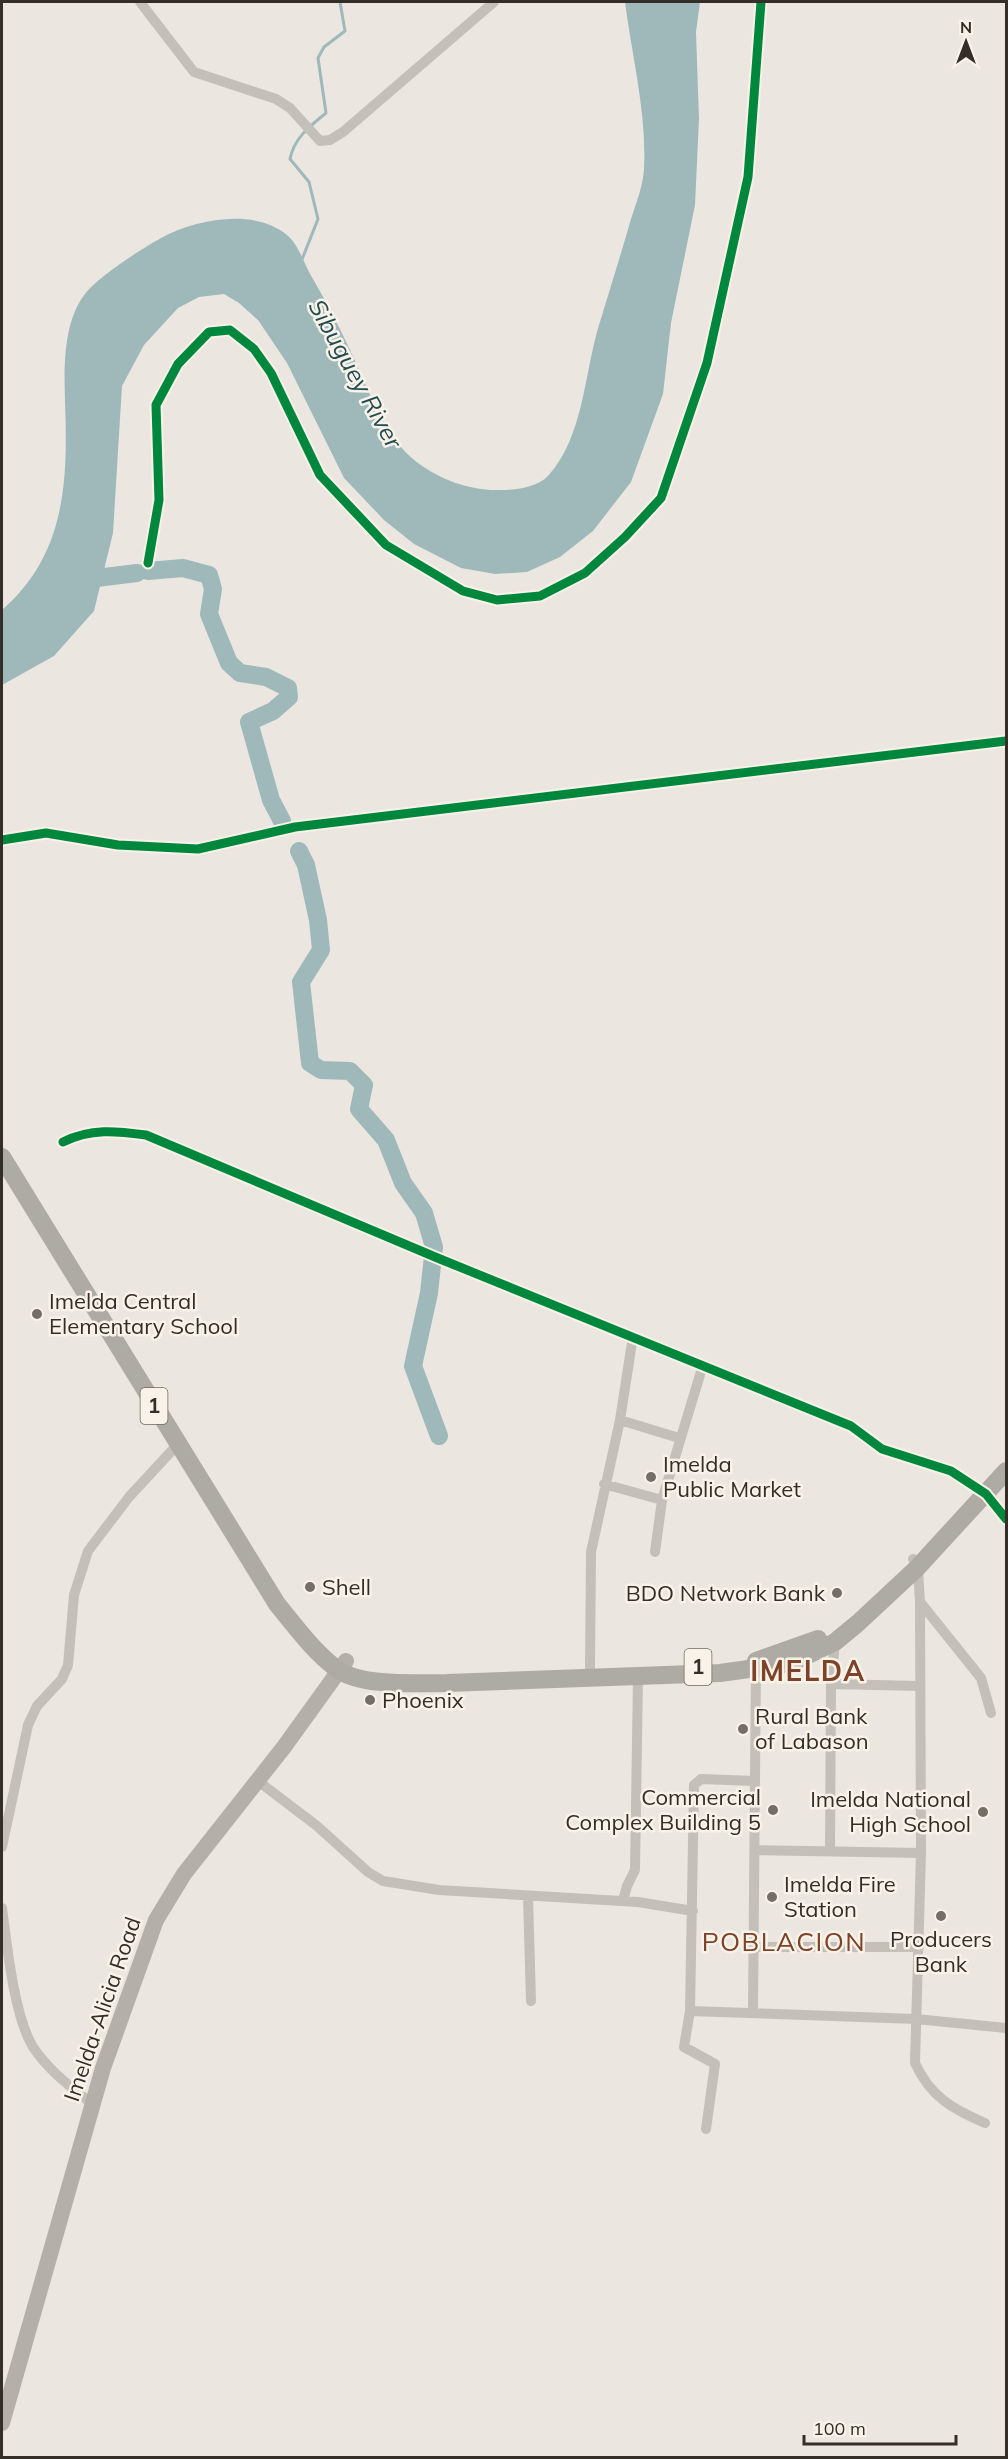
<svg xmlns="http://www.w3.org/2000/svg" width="1008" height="2459" font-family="Mulish,sans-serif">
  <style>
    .water { fill: #9fb9ba }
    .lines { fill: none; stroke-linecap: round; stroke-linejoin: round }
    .stream { stroke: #9fb9ba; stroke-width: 3 }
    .river { stroke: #9fb9ba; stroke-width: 18 }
    .minor { stroke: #c4bfb9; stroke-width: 10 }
    .secondary { stroke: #b5afaa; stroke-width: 16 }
    .trunk { stroke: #aeaaa4; stroke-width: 18 }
    .cycleway-casing { stroke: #f8f2e8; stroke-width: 13 }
    .cycleway { stroke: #00873e; stroke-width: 9 }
    .poi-dot { fill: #746e68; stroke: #f8f2e8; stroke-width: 2 }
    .labels { text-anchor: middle; stroke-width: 5; stroke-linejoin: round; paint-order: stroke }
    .shield { fill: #f8f2e8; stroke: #6f6862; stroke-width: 1.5 }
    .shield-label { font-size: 21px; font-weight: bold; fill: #342d28 }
    .poi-label { font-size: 22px; fill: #342d28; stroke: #f8f2e8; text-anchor: start }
    .street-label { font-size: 22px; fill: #342d28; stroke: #f8f2e8 }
    .water-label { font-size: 24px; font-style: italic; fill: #224b52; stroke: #f8f2e8 }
    .quarter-label { font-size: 26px; letter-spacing: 1.5px; fill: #7c4329; stroke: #f8f2e8 }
    .district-label { font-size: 28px; font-weight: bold; letter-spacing: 1.5px; fill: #7c4329; stroke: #f8f2e8 }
  </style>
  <rect width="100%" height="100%" fill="#ebe7e0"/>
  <path class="water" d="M625 2H700L696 32 699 119 695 205 671 323 663 394 631 482 593 531 560 557 527 572 495 574 461 568 414 544 384 520 344 478 287 363 258 320 239 303 224 294 199 297 178 308 144 345 122 386 113 533 94 611 54 656 2 685V610C66 554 68 481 65 401 64 368 63 322 85 294 98 277 141 249 161 238 196 219 255 208 287 235 297 243 303 260 309 272 324 298 338 324 350 350 368 387 383 437 418 463 441 480 471 491 500 490 515 490 536 488 548 476 584 436 584 374 599 325 610 289 621 254 631 219 636 203 643 186 644 169 647 114 632 57 625 2Z"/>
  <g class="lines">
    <path class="stream" d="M301 262 318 219 309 182 290 159C294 138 310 126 326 113L318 58 324 47 345 31 340 2"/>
    <path class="river" d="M148 571 183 568 209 575 213 589 209 614 229 663 240 673 266 677 288 688 289 697 273 711 249 722 271 800 282 821
      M80 580 137 573
      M299 851 306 865 318 920 321 950 301 982 310 1063 321 1070 350 1071 364 1085 359 1109 386 1140 403 1183 424 1213 434 1247 429 1293 413 1366 439 1436"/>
    <path class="minor" d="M140 2 194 72 276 99 290 108 320 141 330 140 343 132 494 2
      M148 563 159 500 156 405 178 364 209 332 230 330 254 349 271 373 320 475 386 545 463 591 497 600 540 596 585 573 625 537 661 498 707 363 748 177 761 2
      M2 840 46 833 118 845 198 849 295 827 1006 741
      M63 1142C91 1128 116 1131 146 1135L440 1259 851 1426 882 1449 951 1471 986 1494 1006 1519
      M620 1420 633 1336
      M604 1484 662 1500
      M655 1552 662 1500 703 1365
      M913 1559 918 1570 920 1602 921 1853 915 2063C930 2096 952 2109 985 2123
      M920 1602 981 1678 991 1713
      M590 1671 591 1552 620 1420 679 1438
      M831 1684 920 1686
      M258 1781 317 1826 368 1872 383 1881 439 1890 638 1902 693 1911
      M2 1847 28 1725 37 1706 62 1679 68 1665 74 1595 88 1551 129 1497 178 1444
      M755 1850 921 1853
      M830 1851 831 1684 835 1642
      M528 1897 531 2001
      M623 1901 627 1886 635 1870 638 1676
      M2 1908C7 1945 14 2016 33 2047 48 2070 71 2087 92 2104
      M753 1947H919
      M690 2011 916 2019 1006 2028
      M753 2011 756 1663
      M706 2129 715 2064 684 2047 690 2011 694 1785 701 1779 755 1781"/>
    <path class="secondary" d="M2 2423 103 2068 156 1920 184 1874 284 1747 346 1661"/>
    <path class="trunk" d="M2 1157 277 1604C295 1626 314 1652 337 1669 361 1687 418 1683 447 1683L720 1673 785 1664 804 1657 835 1642 858 1623 917 1568 1006 1471
      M756 1661 818 1639"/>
    <defs>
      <path id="cycleway" d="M148 563 159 500 156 405 178 364 209 332 230 330 254 349 271 373 320 475 386 545 463 591 497 600 540 596 585 573 625 537 661 498 707 363 748 177 761 2
        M2 840 46 833 118 845 198 849 295 827 1006 741
        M63 1142C91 1128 116 1131 146 1135L440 1259 851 1426 882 1449 951 1471 986 1494 1006 1519"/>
    </defs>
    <use href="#cycleway" class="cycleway-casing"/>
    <use href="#cycleway" class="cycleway"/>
  </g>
  <g class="poi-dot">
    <circle cx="37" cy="1314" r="6"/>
    <circle cx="651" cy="1477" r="6"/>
    <circle cx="310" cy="1587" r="6"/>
    <circle cx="837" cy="1593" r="6"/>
    <circle cx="370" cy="1700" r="6"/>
    <circle cx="743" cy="1729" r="6"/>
    <circle cx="773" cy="1810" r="6"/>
    <circle cx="983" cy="1812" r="6"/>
    <circle cx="772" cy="1897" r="6"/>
    <circle cx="941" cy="1916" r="6"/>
  </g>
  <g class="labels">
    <g class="shield">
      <rect x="140.5" y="1388" width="27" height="36" rx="4.5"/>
      <rect x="684.5" y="1649" width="27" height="36" rx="4.5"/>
    </g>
    <g class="shield-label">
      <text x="154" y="1413">1</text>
      <text x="698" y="1674">1</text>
    </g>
    <g class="poi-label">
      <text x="49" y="1309">Imelda Central<tspan x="49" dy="25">Elementary School</tspan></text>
      <text x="663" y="1472">Imelda<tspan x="663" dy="25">Public Market</tspan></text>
      <text x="322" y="1595">Shell</text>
      <text x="825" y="1601" text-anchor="end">BDO Network Bank</text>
      <text x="382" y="1708">Phoenix</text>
      <text x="755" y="1724">Rural Bank<tspan x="755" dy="25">of Labason</tspan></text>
      <text x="761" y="1805" text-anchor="end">Commercial<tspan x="761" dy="25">Complex Building 5</tspan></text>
      <text x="971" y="1807" text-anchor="end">Imelda National<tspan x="971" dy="25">High School</tspan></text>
      <text x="784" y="1892">Imelda Fire<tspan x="784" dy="25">Station</tspan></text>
      <text x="941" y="1947" text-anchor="middle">Producers<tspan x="941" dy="25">Bank</tspan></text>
    </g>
    <g class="street-label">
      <text transform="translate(102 2009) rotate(-71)" y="8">Imelda-Alicia Road</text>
    </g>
    <g class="water-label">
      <text transform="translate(355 374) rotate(61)" y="8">Sibuguey River</text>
    </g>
    <g class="quarter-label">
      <text x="784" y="1951">POBLACION</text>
    </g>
    <g class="district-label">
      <text x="808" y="1681">IMELDA</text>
    </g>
  </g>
  <rect width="1008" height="2459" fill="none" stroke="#342d28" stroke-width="6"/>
  <g transform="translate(966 42)" stroke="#f8f2e8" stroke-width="4.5" paint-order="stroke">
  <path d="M0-4.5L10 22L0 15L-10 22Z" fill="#342d28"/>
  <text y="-9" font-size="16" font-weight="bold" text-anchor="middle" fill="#342d28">N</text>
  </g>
  <path d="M804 2435v9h152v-9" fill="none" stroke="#342d28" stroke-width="3"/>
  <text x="813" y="2435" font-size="18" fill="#342d28" stroke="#f8f2e8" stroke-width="4.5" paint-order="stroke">100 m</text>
</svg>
